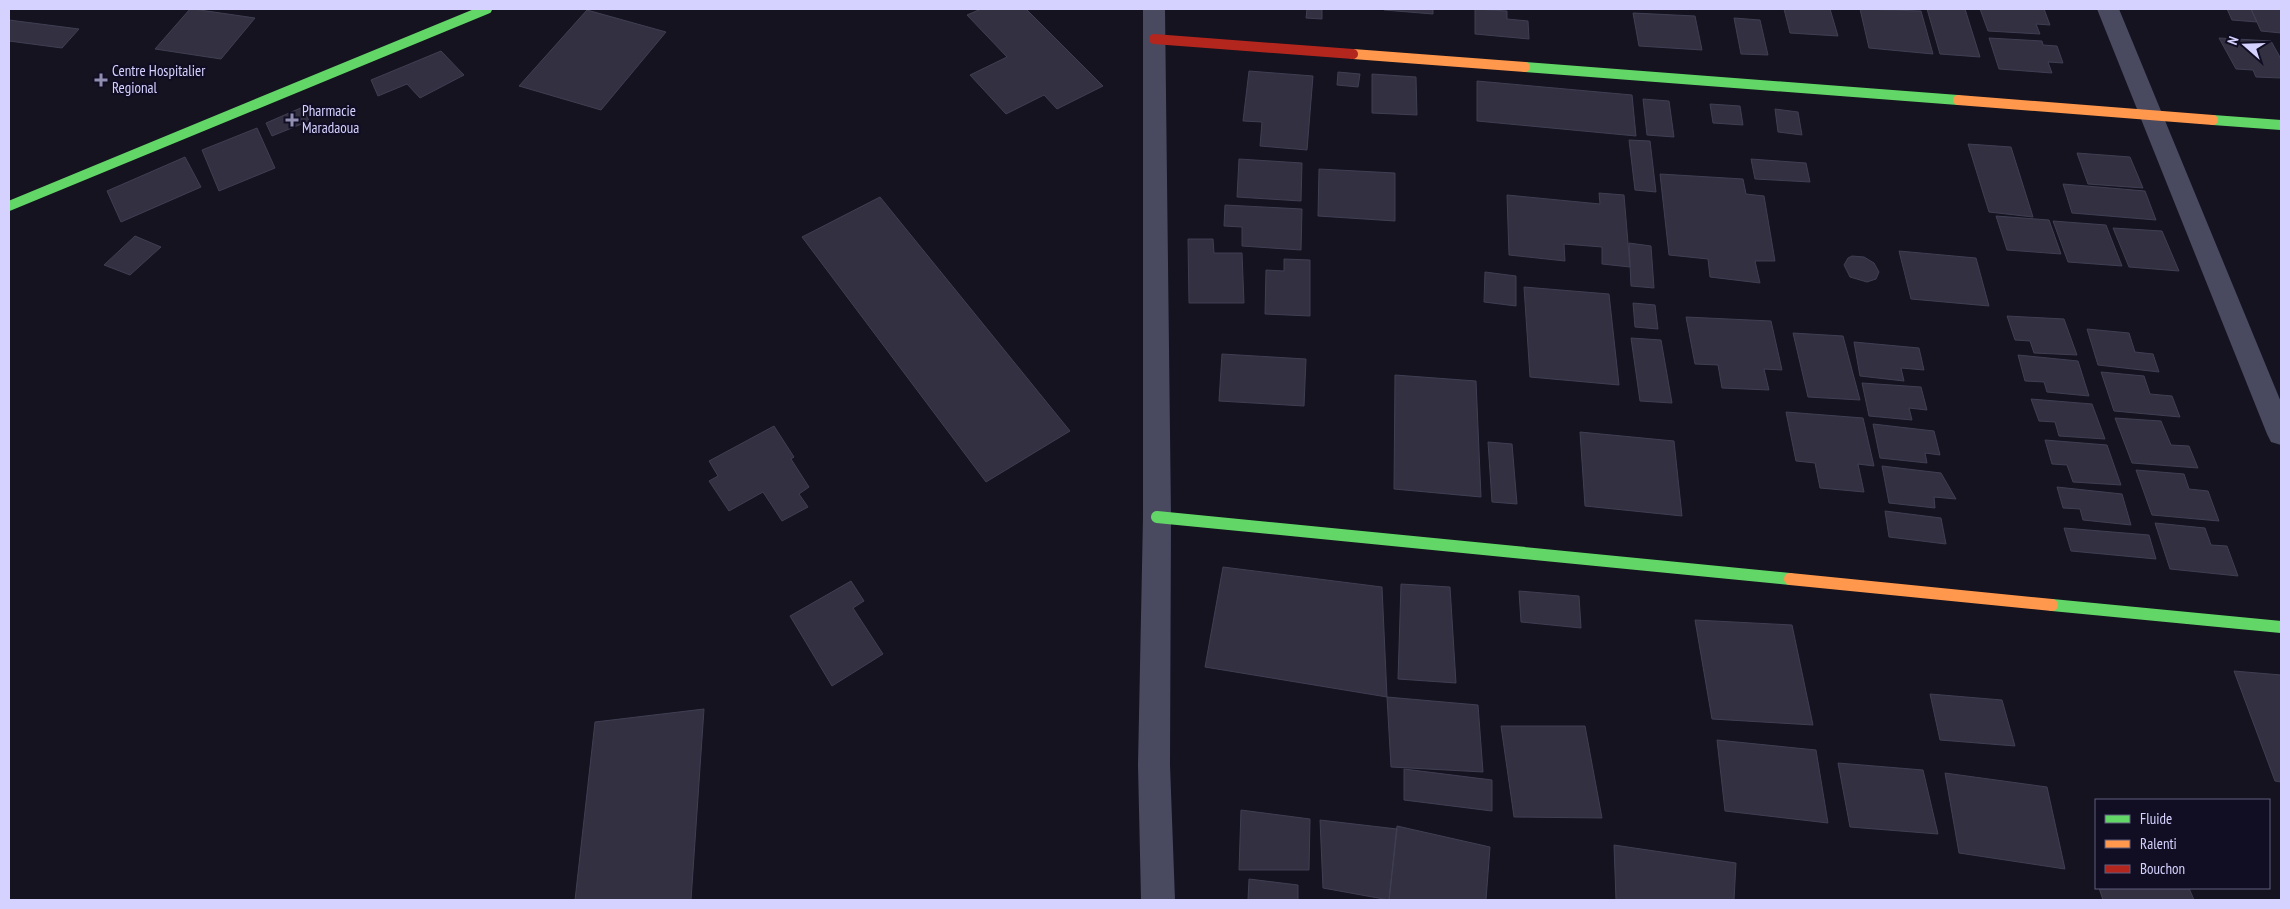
<svg xmlns="http://www.w3.org/2000/svg" width="2290" height="909" font-family="'PT Sans Narrow',sans-serif">
  <style>
    .building { fill: #333141; stroke: #403e53 }
    .lines { fill: none; stroke-linecap: round; stroke-linejoin: round }
    .street { fill: #494960; fill-rule: evenodd }
    .fast-far1 { stroke: #63d668; stroke-width: 10 }
    .fast { stroke: #63d668; stroke-width: 12 }
    .slow-far1 { stroke: #ff974d; stroke-width: 10 }
    .slow { stroke: #ff974d; stroke-width: 12 }
    .jam { stroke: #b3261e; stroke-width: 10 }
    .poi-dot { fill: #918fb1; stroke: #110e24; stroke-width: 2 }
    .labels { text-anchor: middle; stroke-width: 4.5; stroke-linejoin: round; paint-order: stroke }
    .poi-label { font-size: 15px; fill: #d5d2ff; stroke: #110e24; text-anchor: start }
  </style>
  <rect width="100%" height="100%" fill="#14131f"/>
  <path class="building" d="M190 9H193L255 18 221 59 155 49Z
    M981 9H1026L1103 86 1057 109 1044 95 1006 114 970 75 1007 57 967 15Z
    M1307 9H1322V19L1306 18Z
    M1384 9H1433V14L1384 10Z
    M1475 9 1507 11V19L1528 21 1529 39 1475 34Z
    M1784 9H1830L1838 36 1790 33Z
    M1860 9 1921 11 1933 54 1869 48Z
    M1927 9H1965L1980 57 1940 54Z
    M1980 9H2044L2050 25 2036 24 2040 34 1988 31Z
    M2227 9H2251L2257 22 2232 20Z
    M2251 9H2281V33L2261 31Z
    M587 10 666 32 601 110 519 86Z
    M1633 13 1695 16 1702 50 1639 46Z
    M1734 18 1760 20 1768 55 1741 54Z
    M9 20 79 29 62 48 9 41Z
    M1989 38 2042 41 2043 45 2057 46 2063 63 2048 62 2052 73 1999 69Z
    M2219 38 2271 41 2281 59V78L2256 77 2253 70 2236 69Z
    M441 51 464 75 420 98 407 84 378 96 371 80Z
    M1249 71 1313 76 1307 150 1260 146 1262 122 1243 121Z
    M1338 72 1360 74 1358 87 1337 85Z
    M1372 74 1416 77 1417 115 1372 113Z
    M1477 81 1632 95 1636 136 1477 121Z
    M1643 99 1669 101 1674 137 1647 135Z
    M1710 104 1740 106 1743 125 1713 123Z
    M303 107 309 121 272 136 266 123Z
    M1775 109 1798 112 1802 135 1778 132Z
    M257 128 275 168 219 191 202 150Z
    M1629 140 1650 141 1656 192 1635 190Z
    M1968 144 2011 147 2033 217 1989 212Z
    M2077 153 2130 157 2143 188 2088 184Z
    M185 157 201 187 121 222 107 191Z
    M1239 159 1302 163 1301 201 1237 197Z
    M1751 159 1806 163 1810 182 1755 179Z
    M1319 169 1395 173V221L1318 216Z
    M1660 174 1743 179 1746 194 1764 196 1775 261H1755L1760 283 1710 277 1708 259 1669 255Z
    M2063 184 2145 191 2156 220 2072 213Z
    M1599 193 1624 195 1630 267 1602 264V247L1564 244 1565 261 1509 255 1507 195 1600 204Z
    M880 197 1070 431 986 482 802 237Z
    M1225 205 1302 209 1301 250 1242 246V227L1224 226Z
    M1996 216 2049 220 2061 254 2007 250Z
    M2053 221 2106 225 2122 266 2068 262Z
    M2113 228 2162 231 2179 271 2129 267Z
    M135 236 161 247 130 275 104 265Z
    M1188 239H1213L1214 253H1242L1244 303H1189Z
    M1629 243 1651 246 1654 288 1631 286Z
    M1899 251 1976 258 1989 306 1911 299Z
    M1852 256 1864 257 1874 263 1879 272 1876 279 1867 282 1850 277 1844 265 1848 258Z
    M1284 259 1310 260V316L1265 314 1266 270 1284 271Z
    M1485 272 1516 276V306L1484 302Z
    M1524 287 1609 294 1619 385 1530 377Z
    M1633 303 1655 305 1658 329 1635 327Z
    M2007 316 2064 319 2077 355 2034 353 2030 341 2015 340Z
    M1686 317 1771 321 1782 370 1764 369 1769 390 1722 388 1718 365 1695 364Z
    M2087 329 2129 333 2135 352 2153 354 2159 372 2098 365Z
    M1793 333 1843 336 1860 400 1808 397Z
    M1631 338 1661 340 1672 403 1640 401Z
    M1854 342 1919 348 1924 370 1901 368 1904 381 1860 376Z
    M1222 354 1306 359 1304 406 1219 401Z
    M2018 355 2078 361 2089 396 2047 392 2044 382 2025 381Z
    M2101 372 2144 376 2150 394 2172 396 2180 417 2114 411Z
    M1395 375 1476 381 1481 497 1394 489Z
    M1862 383 1921 387 1927 410 1909 408 1912 420 1869 416Z
    M2031 399 2092 404 2105 439 2059 436 2055 422 2039 421Z
    M1786 412 1863 418 1874 466 1858 464 1864 492 1820 488 1815 463 1796 461Z
    M2115 418 2161 421 2171 445 2189 446 2198 468 2132 463Z
    M1873 424 1934 431 1940 455 1925 453 1927 463 1880 458Z
    M774 426 794 457 791 459 809 487 799 494 808 507 782 521 763 492 729 511 709 481 718 476 709 461Z
    M1580 432 1674 441 1682 516 1585 506Z
    M2045 440 2107 445 2121 485 2073 482 2067 465 2052 464Z
    M1488 442 1512 444 1517 504 1492 502Z
    M1882 466 1941 473 1956 499 1934 497 1935 508 1889 503Z
    M2136 470 2184 474 2189 489 2208 491 2219 521 2152 515Z
    M2057 487 2122 494 2131 525 2083 520 2080 509 2063 508Z
    M1885 511 1941 518 1946 544 1889 537Z
    M2155 523 2205 528 2211 545 2227 546 2238 576 2170 569Z
    M2064 528 2149 535 2156 559 2071 551Z
    M1223 567 1382 587 1387 697 1205 667Z
    M851 581 864 601 853 608 883 654 832 686 790 616Z
    M1401 584 1450 587 1456 683 1398 679Z
    M1519 591 1579 596 1581 628 1521 622Z
    M1695 620 1792 625 1813 725 1712 719Z
    M2234 671 2281 675V782L2275 781Z
    M1930 694 2002 700 2015 746 1940 740Z
    M1387 697 1478 705 1483 772 1391 767Z
    M704 709 691 900H575L595 722Z
    M1501 726H1585L1602 818 1514 817Z
    M1717 740 1816 750 1828 823 1725 811Z
    M1838 763 1923 770 1938 834 1850 827Z
    M1404 769 1492 780V811L1404 800Z
    M1945 773 2047 787 2065 869 1959 853Z
    M1241 810 1310 819 1309 870H1239Z
    M1320 820 1397 829 1389 900 1323 888Z
    M1397 826 1490 847 1486 900H1389Z
    M1614 845 1736 863 1734 900H1616Z
    M1249 879 1298 885V900H1248Z
    M2099 888H2189L2194 900H2103Z"/>
  <g class="lines">
    <path class="street" d="M1143 9H1165L1171 517 1170 765 1175 900H1141L1138 765 1143 517Z
      M2097 9H2119L2281 402V445L2271 442 2267 434Z"/>
    <path class="fast-far1" d="M1525 67 1958 100
      M2213 120 2281 125
      M9 206 487 9"/>
    <path class="fast" d="M1157 517 1790 579
      M2052 605 2281 627"/>
    <path class="slow-far1" d="M1353 54 1525 67
      M1958 100 2213 120"/>
    <path class="slow" d="M1790 579 2052 605"/>
    <path class="jam" d="M1154 39 1353 54"/>
  </g>
  <g class="poi-dot">
    <path d="M98.5 72.5h5v5h5v5h-5v5h-5v-5h-5v-5h5z"/>
    <path d="M289.5 112.5h5v5h5v5h-5v5h-5v-5h-5v-5h5z"/>
  </g>
  <g class="labels">
    <g class="poi-label">
      <text x="112" y="76">Centre Hospitalier<tspan x="112" dy="17">Regional</tspan></text>
      <text x="302" y="116">Pharmacie<tspan x="302" dy="17">Maradaoua</tspan></text>
    </g>
  </g>
  <rect width="2290" height="909" fill="none" stroke="#d5d2ff" stroke-width="20"/>
  <rect x="2095" y="799" width="175" height="90" fill="#110e24" stroke="#5f5c7c"/>
  <rect x="2105" y="815" width="25" height="8" fill="#63d668" stroke="#5f5c7c"/>
  <text x="2140" y="824" font-size="15" fill="#d5d2ff">Fluide</text>
  <rect x="2105" y="840" width="25" height="8" fill="#ff974d" stroke="#5f5c7c"/>
  <text x="2140" y="849" font-size="15" fill="#d5d2ff">Ralenti</text>
  <rect x="2105" y="865" width="25" height="8" fill="#b3261e" stroke="#5f5c7c"/>
  <text x="2140" y="874" font-size="15" fill="#d5d2ff">Bouchon</text>
  <g transform="translate(2245 45) rotate(290)" stroke="#110e24" stroke-width="4" paint-order="stroke">
  <path d="M0-4L9 19L0 12L-9 19Z" fill="#d5d2ff"/>
  <text y="-8" font-size="14" font-weight="bold" text-anchor="middle" fill="#d5d2ff">N</text>
  </g>
</svg>
